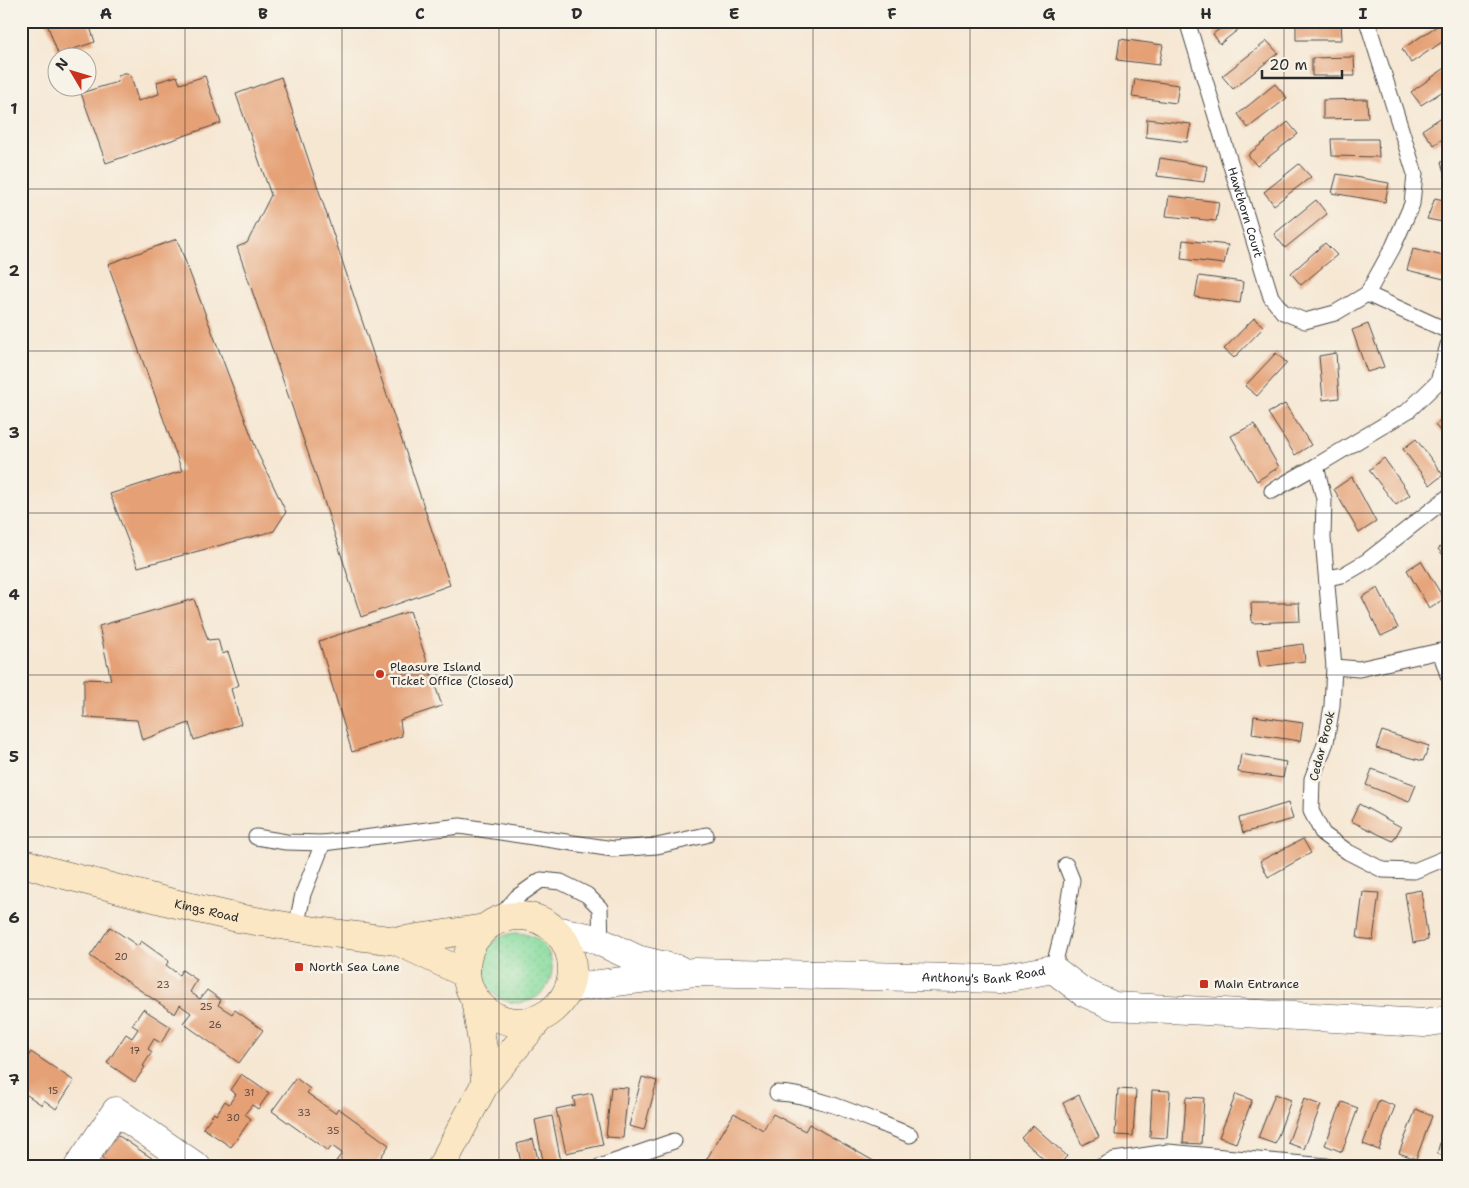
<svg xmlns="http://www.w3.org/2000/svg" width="1469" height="1188" font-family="'Shantell Sans',sans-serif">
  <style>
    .grass { fill: url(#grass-dots); stroke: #588364 }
    .building { fill: #e5a075 }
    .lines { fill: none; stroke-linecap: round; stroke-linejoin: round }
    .lane-casing { stroke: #494744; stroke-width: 17 }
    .street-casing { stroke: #494744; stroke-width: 29 }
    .secondary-casing { stroke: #494744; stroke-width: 29 }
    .lane { stroke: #fff; stroke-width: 15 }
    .street { stroke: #fff; stroke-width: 28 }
    .secondary { stroke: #fbe7c3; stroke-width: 28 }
    .grid { fill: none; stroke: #2b2b2b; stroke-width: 1; stroke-opacity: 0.55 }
    .poi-dot { fill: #c8321e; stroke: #f7f3e8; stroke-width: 2 }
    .labels { text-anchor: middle; stroke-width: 5; stroke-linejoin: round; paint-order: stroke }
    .number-label { font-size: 10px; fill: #5a483e }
    .street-label { font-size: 12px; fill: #2b2b2b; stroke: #f7f3e8 }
    .poi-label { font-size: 12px; fill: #2b2b2b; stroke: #f7f3e8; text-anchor: start }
    .neatline { fill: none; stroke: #2b2b2b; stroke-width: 2 }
    .grid-label { font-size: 16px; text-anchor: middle; font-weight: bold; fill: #2b2b2b }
  </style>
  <defs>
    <pattern id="grass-dots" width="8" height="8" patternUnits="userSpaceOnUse" patternTransform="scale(1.25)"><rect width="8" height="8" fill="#86db9e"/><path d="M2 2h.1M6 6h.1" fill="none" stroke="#74bc88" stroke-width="1.8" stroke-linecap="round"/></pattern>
  </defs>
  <rect width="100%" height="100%" fill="#f7f3e8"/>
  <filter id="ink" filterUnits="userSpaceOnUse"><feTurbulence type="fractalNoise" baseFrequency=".02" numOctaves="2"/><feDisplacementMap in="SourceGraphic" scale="10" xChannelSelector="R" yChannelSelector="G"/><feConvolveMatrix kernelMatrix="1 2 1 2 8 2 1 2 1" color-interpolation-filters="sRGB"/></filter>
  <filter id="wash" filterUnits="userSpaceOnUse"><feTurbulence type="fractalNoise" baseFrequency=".0096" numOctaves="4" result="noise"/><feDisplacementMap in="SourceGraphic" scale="20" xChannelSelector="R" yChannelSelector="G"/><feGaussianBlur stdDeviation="1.12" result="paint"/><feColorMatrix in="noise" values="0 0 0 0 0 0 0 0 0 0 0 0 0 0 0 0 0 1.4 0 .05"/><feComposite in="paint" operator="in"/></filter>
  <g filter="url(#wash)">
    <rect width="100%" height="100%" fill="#f6e7d3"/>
    <path class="grass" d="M482 968a35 35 0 1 1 70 0a35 35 0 1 1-70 0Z"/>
    <g id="blocks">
      <path class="building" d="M46 21H88L95 42 58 54Z
        M1230 21H1249L1220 44 1213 34Z
        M1341 21 1342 40H1296V22Z
        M1443 22 1448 28V38L1411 63 1402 49Z
        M1120 39 1163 45 1159 65 1117 60Z
        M1267 41 1278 53 1233 89 1222 76Z
        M1354 57 1355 76H1312V58Z
        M1448 66V88L1421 105 1411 92Z
        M123 73H127L131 76 138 101 159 94 157 82 177 76 180 84 205 76 221 123 106 163 81 93 117 82 118 76Z
        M281 77 450 585 361 617 316 476 237 247 247 243 271 195 236 94Z
        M1135 79 1179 85 1176 103 1132 97Z
        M1275 84 1287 98 1248 128 1238 114Z
        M1367 99 1368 118 1323 119V100Z
        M1448 113V135L1434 145 1422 130Z
        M1147 119 1191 124 1187 142 1146 137Z
        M1288 122 1298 134 1257 166 1248 155Z
        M1331 139H1378L1379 157 1332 156Z
        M1160 158 1207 166 1204 182 1157 176Z
        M1448 161V183H1447L1441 162Z
        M1299 164 1311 177 1274 205 1264 192Z
        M1337 174 1389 183 1385 202 1332 193Z
        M1169 196 1219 202 1216 221 1166 216Z
        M1435 198 1448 201V223L1427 219Z
        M1316 200 1327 214 1285 248 1274 234Z
        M177 239 259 456 286 512 274 531 138 567 110 494 182 471 108 264Z
        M1183 240 1228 245 1224 264 1181 259Z
        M1325 243 1337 255 1301 285 1291 273Z
        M1413 249 1448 257V280L1407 270Z
        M1199 276 1243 282 1240 303 1195 297Z
        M1254 318 1264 327 1234 358 1224 349Z
        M1368 324 1384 367 1367 372 1352 330Z
        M1276 353 1287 363 1257 396 1245 386Z
        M1336 353 1339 398 1323 400 1319 356Z
        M1285 404 1311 445 1295 455 1268 413Z
        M1448 414V440L1435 425Z
        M1254 424 1279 467 1257 481 1231 436Z
        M1416 439 1443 475 1430 485 1403 449Z
        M1384 458 1410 495 1396 505 1369 470Z
        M1352 477 1376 522 1359 533 1334 489Z
        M1448 540V561L1438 549Z
        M1421 561 1444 599 1429 608 1407 570Z
        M1378 588 1398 628 1381 636 1362 597Z
        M194 599 208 640 218 639 222 654 228 652 239 685 231 689 241 724 194 740 189 723 142 740 137 720 84 717V679L111 680 99 626Z
        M1251 603H1299L1300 621 1252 623Z
        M410 611 442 706 400 720 402 736 352 752 319 641Z
        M1303 644 1305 661 1260 667 1257 650Z
        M1254 716 1303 723 1300 741 1252 734Z
        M1382 731 1429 746 1423 761 1376 748Z
        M1241 754 1286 762 1283 778 1238 772Z
        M1372 769 1416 785 1409 802 1366 785Z
        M1288 803 1293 819 1243 833 1239 818Z
        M1359 804 1401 827 1393 841 1351 821Z
        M1303 839 1311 853 1268 877 1260 861Z
        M1421 890 1428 940 1413 943 1405 893Z
        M1363 892 1379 893 1373 940 1357 938Z
        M110 927 138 946 141 941 169 961 166 965 179 975 182 970 197 980 190 992 200 999 207 990 221 1000 218 1005 232 1014 235 1010 263 1030 239 1063 183 1023 191 1013 180 1005 175 1014 90 956Z
        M143 1009 171 1027 161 1043 154 1039 148 1049 152 1052 143 1066 145 1067 135 1082 107 1063 126 1034 132 1038 138 1029 132 1025Z
        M31 1052 74 1081 56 1109 44 1100 42 1105 21 1091V1068Z
        M241 1074 269 1093 258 1109 252 1105 245 1114 251 1119 231 1147 203 1128 214 1113 216 1115 225 1101 229 1104 236 1094 230 1090Z
        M642 1077 657 1081 644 1130 629 1126Z
        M296 1078 310 1089 307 1093 335 1113 338 1108 389 1145 374 1167H332L342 1153 332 1146 328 1151 272 1111Z
        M611 1087 628 1088 623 1138 606 1137Z
        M1118 1089 1136 1090 1133 1136 1115 1135Z
        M1152 1090 1170 1091 1167 1138 1150 1137Z
        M592 1093 603 1145 566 1153 556 1109 575 1105 573 1097Z
        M1236 1094 1252 1100 1236 1143 1219 1137Z
        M1275 1094 1291 1100 1275 1144 1258 1138Z
        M1079 1095 1099 1137 1082 1145 1063 1103Z
        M1186 1097 1204 1098 1201 1144 1183 1143Z
        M1304 1099 1321 1105 1304 1149 1288 1143Z
        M1379 1100 1395 1106 1379 1150 1363 1144Z
        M1342 1102 1358 1108 1342 1152 1325 1145Z
        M1416 1109 1432 1116 1416 1159 1399 1153Z
        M734 1113 763 1130 773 1114 805 1131 809 1124 884 1167H702Z
        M552 1116 561 1162 544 1166 535 1120Z
        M1447 1116H1448V1157L1437 1154Z
        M1033 1125 1067 1156 1058 1167H1052L1021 1138Z
        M116 1134 165 1167H115L101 1157Z
        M533 1139 540 1167H522L517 1144Z"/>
    </g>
  </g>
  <g filter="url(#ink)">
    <use href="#blocks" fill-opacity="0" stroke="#494744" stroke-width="1"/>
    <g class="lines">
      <defs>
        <g id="lane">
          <path id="s1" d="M1187 21 1271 297 1283 312 1305 321 1335 313 1367 294 1448 331"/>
          <path d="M1367 21 1415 174 1412 204 1393 247 1367 294"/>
          <path d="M1316 466 1324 499 1323 538 1334 667 1332 706 1326 742 1312 779 1311 811 1323 834 1348 852 1383 870 1414 871 1448 857"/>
          <path d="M1272 491 1316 466 1409 410 1438 382 1448 345"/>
          <path d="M1327 578 1343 575 1367 561 1448 497"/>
          <path d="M1334 667 1359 669 1440 651 1448 675"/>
          <path d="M256 837 286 842 323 843"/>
          <path d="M495 922 517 897 541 880 561 882 587 895 600 908 601 943"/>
          <path d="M296 928 303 894 323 843 460 826 613 849 657 846 706 835"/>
          <path d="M1053 969 1066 918 1072 880 1066 865"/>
          <path d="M777 1093C818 1094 870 1120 910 1135"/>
          <path d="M599 1167 674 1141"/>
          <path d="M1100 1167 1114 1160 1168 1152 1327 1166"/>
        </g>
        <g id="street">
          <path d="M555 930 592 938 637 959 678 969"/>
          <path id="s2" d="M569 988 694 972 999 979 1053 969 1083 992 1114 1006 1424 1023 1448 1019"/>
          <path d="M78 1167 116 1111 197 1167"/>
        </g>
        <g id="secondary">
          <path id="s3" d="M21 862 49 871 173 903 238 918 316 931 397 941 485 928"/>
          <circle cx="519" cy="969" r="53"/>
          <path d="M397 941 466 974"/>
          <path d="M475 1000 483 1048 485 1084"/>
          <path d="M441 1167 485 1084 540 1018"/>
        </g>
      </defs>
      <use href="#lane" class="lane-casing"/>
      <use href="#street" class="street-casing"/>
      <use href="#secondary" class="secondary-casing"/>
      <use href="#lane" class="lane"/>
      <use href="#street" class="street"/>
      <use href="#secondary" class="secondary"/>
    </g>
  </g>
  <path class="grid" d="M185 21V1167M342 21V1167M499 21V1167M656 21V1167M813 21V1167M970 21V1167M1127 21V1167M1284 21V1167M21 189H1448M21 351H1448M21 513H1448M21 675H1448M21 837H1448M21 999H1448"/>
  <g class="poi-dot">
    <circle cx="380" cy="674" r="5"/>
    <rect x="294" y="962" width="10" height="10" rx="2.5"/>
    <rect x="1199" y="979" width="10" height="10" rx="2.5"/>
  </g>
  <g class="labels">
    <g class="number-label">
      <text x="121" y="960">20</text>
      <text x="163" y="988">23</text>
      <text x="206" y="1010">25</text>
      <text x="215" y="1028">26</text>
      <text x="135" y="1054">17</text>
      <text x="53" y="1094">15</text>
      <text x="249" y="1096">31</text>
      <text x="304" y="1116">33</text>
      <text x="233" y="1121">30</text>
      <text x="333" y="1134">35</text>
    </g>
    <g class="street-label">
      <text dy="4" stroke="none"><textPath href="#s1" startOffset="200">Hawthorn Court</textPath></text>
      <text transform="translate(1322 746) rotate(-76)" y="4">Cedar Brook</text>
      <text dy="4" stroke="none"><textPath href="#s3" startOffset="192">Kings Road</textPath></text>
      <text dy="4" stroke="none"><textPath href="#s2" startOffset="416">Anthony's Bank Road</textPath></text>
    </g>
    <g class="poi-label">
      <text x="390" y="671">Pleasure Island<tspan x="390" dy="14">Ticket Office (Closed)</tspan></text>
      <text x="309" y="971">North Sea Lane</text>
      <text x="1214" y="988">Main Entrance</text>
    </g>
  </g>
  <rect width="1469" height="1188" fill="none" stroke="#f7f3e8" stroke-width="55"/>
  <g transform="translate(72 72) rotate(308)"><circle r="24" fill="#f7f3e8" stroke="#a5a39c"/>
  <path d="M0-4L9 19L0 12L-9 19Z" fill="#c8321e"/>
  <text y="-8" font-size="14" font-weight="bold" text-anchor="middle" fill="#2b2b2b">N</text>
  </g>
  <path d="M1262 70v8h80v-8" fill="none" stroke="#2b2b2b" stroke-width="2.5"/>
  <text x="1269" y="70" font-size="15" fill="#2b2b2b" stroke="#f7f3e8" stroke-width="4" paint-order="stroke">20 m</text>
  <rect x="28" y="28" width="1414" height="1132" class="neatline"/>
  <g class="grid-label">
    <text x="106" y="19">A</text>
    <text x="263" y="19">B</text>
    <text x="420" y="19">C</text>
    <text x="577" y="19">D</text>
    <text x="734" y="19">E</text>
    <text x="892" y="19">F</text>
    <text x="1049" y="19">G</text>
    <text x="1206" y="19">H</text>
    <text x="1363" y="19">I</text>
    <text x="14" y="114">1</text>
    <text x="14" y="276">2</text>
    <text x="14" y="438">3</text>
    <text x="14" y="600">4</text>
    <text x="14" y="762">5</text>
    <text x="14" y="923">6</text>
    <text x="14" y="1085">7</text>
  </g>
</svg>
